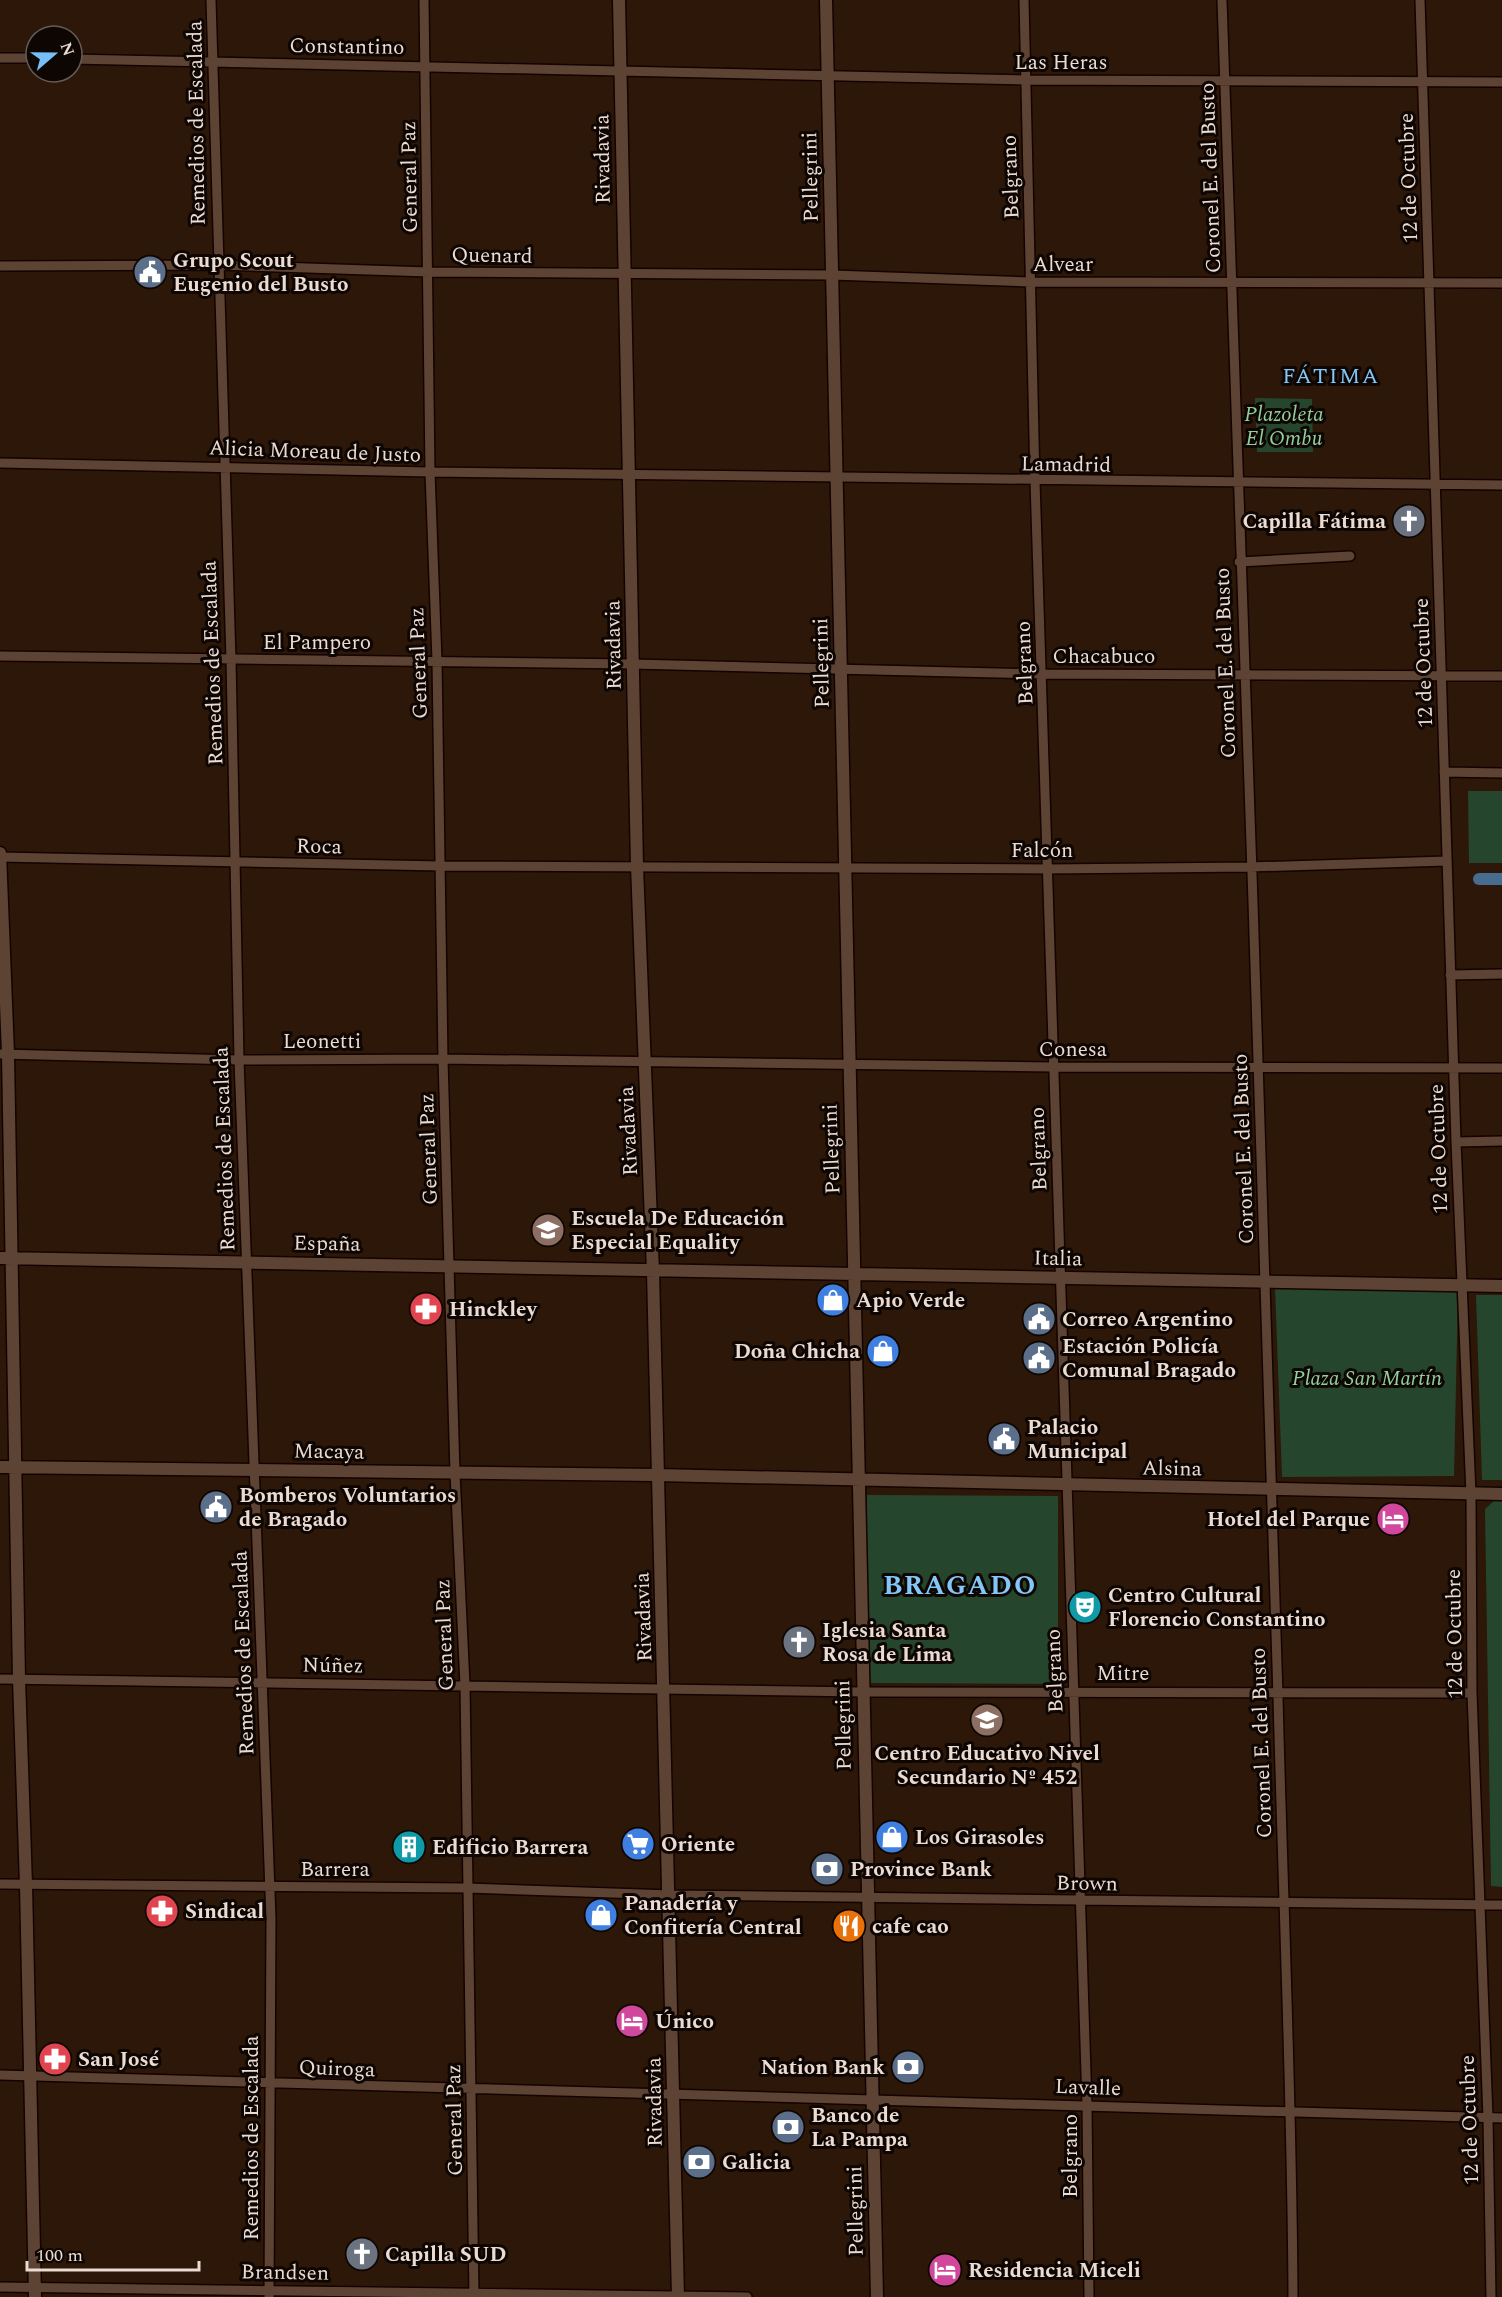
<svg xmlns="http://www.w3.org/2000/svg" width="1502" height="2297" font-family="Spectral,serif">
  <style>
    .green { fill: #25462c }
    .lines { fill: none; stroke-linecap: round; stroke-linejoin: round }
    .canal { stroke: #486c8d; stroke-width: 12 }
    .minor-casing { stroke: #140300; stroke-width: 12 }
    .secondary-casing { stroke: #140300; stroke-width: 15 }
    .minor { stroke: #5d4333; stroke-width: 9 }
    .secondary { stroke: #5d4333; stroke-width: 12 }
    .labels { text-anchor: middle; stroke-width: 6; stroke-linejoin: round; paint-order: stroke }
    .street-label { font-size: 21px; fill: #ebdbd2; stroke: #0e0602 }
    .poi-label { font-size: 21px; font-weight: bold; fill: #ebdbd2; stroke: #0e0602; text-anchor: start }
    .park-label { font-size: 21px; font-style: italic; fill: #91d09c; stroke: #0e0602 }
    .neighbourhood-label { font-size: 22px; letter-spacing: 1.5px; fill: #83c6f9; stroke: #0e0602 }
    .district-label { font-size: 27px; font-weight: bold; letter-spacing: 1.5px; fill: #83c6f9; stroke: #0e0602 }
  </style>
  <rect width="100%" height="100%" fill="#2d1708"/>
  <path class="green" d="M1255 398 1312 399 1313 452H1257Z
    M1468 791H1502V863H1469Z
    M1275 1287 1458 1291 1454 1476 1282 1477Z
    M1476 1295H1502V1480H1482Z
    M867 1495 1058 1496V1684L867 1683Z
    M1496 1499H1502V1887L1491 1886 1485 1509Z"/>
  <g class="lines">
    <path class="canal" d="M1479 879H1502"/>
    <defs>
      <path id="minor" d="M211 0 231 660 239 1060 271 1919 269 2297
        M424 0 430 472 437 661 443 1059 455 1473 465 1685 474 2297
        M1024 0 1035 481 1087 2105 1089 2297
        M1222 0C1240 566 1263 1131 1278 1697 1283 1897 1292 2097 1293 2297
        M1420 0 1456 1142 1471 1494 1472 1693 1488 2118 1491 2297
        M0 58H36
        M72 59 1025 80 1502 82
        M0 266 218 265 429 272 832 275 1031 282 1502 283
        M0 463 430 472 1502 485
        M1239 562 1350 556
        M0 656 633 664 1042 674 1502 676
        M1444 772 1502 773
        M0 857 441 866 1048 869 1250 867 1447 861
        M1450 975 1502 974
        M0 1054 239 1060 443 1059 1053 1067 1502 1068
        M1456 1142 1502 1141
        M0 1679 862 1692 1472 1693
        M0 1884 467 1888 671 1895 1502 1905
        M0 2075 1502 2118
        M0 2287 747 2297"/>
      <path id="secondary" d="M619 0 637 866 653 1272 678 2297
        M826 0 877 2297
        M0 853 8 1054 19 1679 26 1885 35 2297
        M0 1258 1502 1286
        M0 1467 657 1475 1502 1494"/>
    </defs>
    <use href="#minor" class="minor-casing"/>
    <use href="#secondary" class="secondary-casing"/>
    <use href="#minor" class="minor"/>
    <use href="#secondary" class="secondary"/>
  </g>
  <defs>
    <symbol id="civic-disc" viewBox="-11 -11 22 22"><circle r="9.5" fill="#5c6f8a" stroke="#0e0602"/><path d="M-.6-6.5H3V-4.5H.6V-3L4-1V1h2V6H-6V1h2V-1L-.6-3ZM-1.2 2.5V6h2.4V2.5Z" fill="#fff"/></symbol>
    <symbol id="church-disc" viewBox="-11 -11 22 22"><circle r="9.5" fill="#6b7280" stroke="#0e0602"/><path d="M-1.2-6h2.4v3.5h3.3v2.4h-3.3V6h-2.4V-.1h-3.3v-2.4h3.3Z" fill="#fff"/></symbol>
    <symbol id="school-disc" viewBox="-11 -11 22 22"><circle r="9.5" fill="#8d6e63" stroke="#0e0602"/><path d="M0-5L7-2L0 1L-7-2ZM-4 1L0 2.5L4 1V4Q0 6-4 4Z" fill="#fff"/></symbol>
    <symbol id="shop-disc" viewBox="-11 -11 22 22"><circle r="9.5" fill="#3f7fe0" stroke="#0e0602"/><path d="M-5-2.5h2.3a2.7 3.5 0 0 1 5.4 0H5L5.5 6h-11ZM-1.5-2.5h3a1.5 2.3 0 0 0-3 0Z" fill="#fff"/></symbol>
    <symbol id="pharmacy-disc" viewBox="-11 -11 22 22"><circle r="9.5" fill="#e0444e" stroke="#0e0602"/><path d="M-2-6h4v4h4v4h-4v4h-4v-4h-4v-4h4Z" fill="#fff"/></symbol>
    <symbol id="hotel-disc" viewBox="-11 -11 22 22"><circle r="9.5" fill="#d1479c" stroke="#0e0602"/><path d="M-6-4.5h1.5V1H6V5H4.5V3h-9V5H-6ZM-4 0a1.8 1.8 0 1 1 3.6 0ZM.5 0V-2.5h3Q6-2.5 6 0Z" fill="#fff"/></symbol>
    <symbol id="theatre-disc" viewBox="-11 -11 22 22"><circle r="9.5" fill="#0f9aa8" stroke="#0e0602"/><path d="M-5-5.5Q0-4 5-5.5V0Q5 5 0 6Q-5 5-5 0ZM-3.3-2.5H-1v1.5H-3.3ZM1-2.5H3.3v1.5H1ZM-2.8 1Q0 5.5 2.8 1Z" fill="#fff"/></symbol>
    <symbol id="supermarket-disc" viewBox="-11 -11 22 22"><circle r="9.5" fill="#3f7fe0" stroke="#0e0602"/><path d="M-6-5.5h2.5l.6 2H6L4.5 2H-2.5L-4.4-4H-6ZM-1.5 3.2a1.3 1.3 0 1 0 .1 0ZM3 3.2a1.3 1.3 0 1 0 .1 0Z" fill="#fff"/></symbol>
    <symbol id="building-disc" viewBox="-11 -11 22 22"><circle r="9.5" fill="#0f9aa8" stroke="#0e0602"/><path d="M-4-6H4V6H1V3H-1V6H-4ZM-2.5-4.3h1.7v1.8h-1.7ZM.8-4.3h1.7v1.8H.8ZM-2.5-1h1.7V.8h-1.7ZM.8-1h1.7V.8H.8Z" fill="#fff"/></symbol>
    <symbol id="bank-disc" viewBox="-11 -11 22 22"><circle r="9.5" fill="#5c6f8a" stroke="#0e0602"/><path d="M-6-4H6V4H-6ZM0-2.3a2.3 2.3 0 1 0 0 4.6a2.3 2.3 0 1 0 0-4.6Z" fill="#fff"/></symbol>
    <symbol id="restaurant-disc" viewBox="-11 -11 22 22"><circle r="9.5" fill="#e8710a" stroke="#0e0602"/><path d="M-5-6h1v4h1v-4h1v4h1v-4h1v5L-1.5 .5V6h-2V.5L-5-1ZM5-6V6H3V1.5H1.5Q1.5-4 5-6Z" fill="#fff"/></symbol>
  </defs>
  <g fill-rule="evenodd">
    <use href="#civic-disc" x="131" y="253" width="38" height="38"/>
    <use href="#church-disc" x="1390" y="502" width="38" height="38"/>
    <use href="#school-disc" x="529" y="1211" width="38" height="38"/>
    <use href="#shop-disc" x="814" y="1281" width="38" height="38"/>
    <use href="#pharmacy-disc" x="407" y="1290" width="38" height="38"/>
    <use href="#civic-disc" x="1020" y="1300" width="38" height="38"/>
    <use href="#shop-disc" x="864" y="1332" width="38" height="38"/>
    <use href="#civic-disc" x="1020" y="1339" width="38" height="38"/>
    <use href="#civic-disc" x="985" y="1420" width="38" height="38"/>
    <use href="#civic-disc" x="197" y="1488" width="38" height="38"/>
    <use href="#hotel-disc" x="1374" y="1500" width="38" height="38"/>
    <use href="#theatre-disc" x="1066" y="1588" width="38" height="38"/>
    <use href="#church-disc" x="780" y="1623" width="38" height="38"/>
    <use href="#school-disc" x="968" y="1701" width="38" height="38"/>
    <use href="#shop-disc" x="873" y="1818" width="38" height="38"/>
    <use href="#supermarket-disc" x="619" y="1825" width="38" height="38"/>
    <use href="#building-disc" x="390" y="1828" width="38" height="38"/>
    <use href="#bank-disc" x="808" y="1850" width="38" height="38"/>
    <use href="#pharmacy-disc" x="143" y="1892" width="38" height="38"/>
    <use href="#shop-disc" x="582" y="1896" width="38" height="38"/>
    <use href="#restaurant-disc" x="830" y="1907" width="38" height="38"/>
    <use href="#hotel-disc" x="613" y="2002" width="38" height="38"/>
    <use href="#pharmacy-disc" x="36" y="2040" width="38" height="38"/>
    <use href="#bank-disc" x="889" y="2048" width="38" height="38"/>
    <use href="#bank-disc" x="769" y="2108" width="38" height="38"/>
    <use href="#bank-disc" x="680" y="2143" width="38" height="38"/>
    <use href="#church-disc" x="343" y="2235" width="38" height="38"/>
    <use href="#hotel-disc" x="926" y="2251" width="38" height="38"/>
  </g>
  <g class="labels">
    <g class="street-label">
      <text transform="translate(347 46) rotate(1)" y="7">Constantino</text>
      <text x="1061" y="69">Las Heras</text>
      <text transform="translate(196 123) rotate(-91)" y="7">Remedios de Escalada</text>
      <text transform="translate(602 159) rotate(-91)" y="7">Rivadavia</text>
      <text transform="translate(409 177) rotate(-91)" y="7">General Paz</text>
      <text transform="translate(810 177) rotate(-91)" y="7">Pellegrini</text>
      <text transform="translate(1010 177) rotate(-92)" y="7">Belgrano</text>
      <text transform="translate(1210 178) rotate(-92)" y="7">Coronel E. del Busto</text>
      <text transform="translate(1408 178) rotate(-92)" y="7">12 de Octubre</text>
      <text transform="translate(492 255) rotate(1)" y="7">Quenard</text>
      <text x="1063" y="271">Alvear</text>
      <text transform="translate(315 451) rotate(2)" y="7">Alicia Moreau de Justo</text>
      <text transform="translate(1066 464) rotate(1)" y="7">Lamadrid</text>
      <text x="317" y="649">El Pampero</text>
      <text transform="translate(613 645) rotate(-91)" y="7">Rivadavia</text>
      <text x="1104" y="663">Chacabuco</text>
      <text transform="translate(212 663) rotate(-92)" y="7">Remedios de Escalada</text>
      <text transform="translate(418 663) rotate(-92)" y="7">General Paz</text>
      <text transform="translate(821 663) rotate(-91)" y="7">Pellegrini</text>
      <text transform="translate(1024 663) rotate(-92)" y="7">Belgrano</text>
      <text transform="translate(1225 663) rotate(-92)" y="7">Coronel E. del Busto</text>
      <text transform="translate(1423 663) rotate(-92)" y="7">12 de Octubre</text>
      <text transform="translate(319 846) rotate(1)" y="7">Roca</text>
      <text x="1042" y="857">Falcón</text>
      <text x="322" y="1048">Leonetti</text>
      <text x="1073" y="1056">Conesa</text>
      <text transform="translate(628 1131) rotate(-93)" y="7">Rivadavia</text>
      <text transform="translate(224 1149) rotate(-92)" y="7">Remedios de Escalada</text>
      <text transform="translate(428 1149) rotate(-92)" y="7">General Paz</text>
      <text transform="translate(831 1149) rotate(-92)" y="7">Pellegrini</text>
      <text transform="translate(1038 1149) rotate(-92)" y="7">Belgrano</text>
      <text transform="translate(1243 1149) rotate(-92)" y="7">Coronel E. del Busto</text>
      <text transform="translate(1438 1149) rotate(-92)" y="7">12 de Octubre</text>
      <text transform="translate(327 1243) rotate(1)" y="7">España</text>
      <text transform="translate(1058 1258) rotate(1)" y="7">Italia</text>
      <text transform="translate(329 1451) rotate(1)" y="7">Macaya</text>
      <text transform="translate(1172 1468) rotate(1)" y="7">Alsina</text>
      <text transform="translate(643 1617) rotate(-92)" y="7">Rivadavia</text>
      <text transform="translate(1454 1634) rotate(-91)" y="7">12 de Octubre</text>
      <text transform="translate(444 1635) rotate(-92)" y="7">General Paz</text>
      <text transform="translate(243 1653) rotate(-92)" y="7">Remedios de Escalada</text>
      <text transform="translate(333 1665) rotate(1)" y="7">Núñez</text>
      <text transform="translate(1054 1671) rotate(-92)" y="7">Belgrano</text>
      <text x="1123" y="1680">Mitre</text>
      <text transform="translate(843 1725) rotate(-91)" y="7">Pellegrini</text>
      <text transform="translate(1261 1743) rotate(-92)" y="7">Coronel E. del Busto</text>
      <text x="335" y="1876">Barrera</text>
      <text transform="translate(1087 1883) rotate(1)" y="7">Brown</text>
      <text transform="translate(337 2068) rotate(2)" y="7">Quiroga</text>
      <text transform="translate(1088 2087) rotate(2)" y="7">Lavalle</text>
      <text transform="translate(654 2102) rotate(-91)" y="7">Rivadavia</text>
      <text transform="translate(454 2120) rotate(-91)" y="7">General Paz</text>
      <text transform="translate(1469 2120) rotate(-92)" y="7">12 de Octubre</text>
      <text transform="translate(251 2138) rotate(-90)" y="7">Remedios de Escalada</text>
      <text transform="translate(1070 2156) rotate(-90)" y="7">Belgrano</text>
      <text transform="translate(855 2211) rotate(-91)" y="7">Pellegrini</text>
      <text transform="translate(285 2272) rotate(1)" y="7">Brandsen</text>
    </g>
    <g class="poi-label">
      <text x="173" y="267">Grupo Scout<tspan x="173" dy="24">Eugenio del Busto</tspan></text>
      <text x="1386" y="528" text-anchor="end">Capilla Fátima</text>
      <text x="571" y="1225">Escuela De Educación<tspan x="571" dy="24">Especial Equality</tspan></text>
      <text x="856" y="1307">Apio Verde</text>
      <text x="449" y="1316">Hinckley</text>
      <text x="1062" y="1326">Correo Argentino</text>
      <text x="1062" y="1353">Estación Policía<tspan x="1062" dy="24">Comunal Bragado</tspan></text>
      <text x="860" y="1358" text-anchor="end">Doña Chicha</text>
      <text x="1027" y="1434">Palacio<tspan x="1027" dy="24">Municipal</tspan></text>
      <text x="239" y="1502">Bomberos Voluntarios<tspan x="239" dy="24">de Bragado</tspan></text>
      <text x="1370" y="1526" text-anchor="end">Hotel del Parque</text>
      <text x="1108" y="1602">Centro Cultural<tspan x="1108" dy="24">Florencio Constantino</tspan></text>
      <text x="822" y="1637">Iglesia Santa<tspan x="822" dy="24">Rosa de Lima</tspan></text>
      <text x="987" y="1760" text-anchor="middle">Centro Educativo Nivel<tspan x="987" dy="24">Secundario Nº 452</tspan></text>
      <text x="915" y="1844">Los Girasoles</text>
      <text x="661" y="1851">Oriente</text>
      <text x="432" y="1854">Edificio Barrera</text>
      <text x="850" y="1876">Province Bank</text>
      <text x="624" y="1910">Panadería y<tspan x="624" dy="24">Confitería Central</tspan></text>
      <text x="185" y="1918">Sindical</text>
      <text x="872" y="1933">cafe cao</text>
      <text x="655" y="2028">Único</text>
      <text x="78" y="2066">San José</text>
      <text x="885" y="2074" text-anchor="end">Nation Bank</text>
      <text x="811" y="2122">Banco de<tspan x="811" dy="24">La Pampa</tspan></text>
      <text x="722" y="2169">Galicia</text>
      <text x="385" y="2261">Capilla SUD</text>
      <text x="968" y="2277">Residencia Miceli</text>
    </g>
    <g class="park-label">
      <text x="1284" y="421">Plazoleta<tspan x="1284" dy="24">El Ombu</tspan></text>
      <text x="1367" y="1385">Plaza San Martín</text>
    </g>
    <g class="neighbourhood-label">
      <text x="1331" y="383">FÁTIMA</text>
    </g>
    <g class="district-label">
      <text x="960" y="1594">BRAGADO</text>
    </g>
  </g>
  <g transform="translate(54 54) rotate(70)"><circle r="28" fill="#0e0602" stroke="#665b55" stroke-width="1.5"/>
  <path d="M0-4.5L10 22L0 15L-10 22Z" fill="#76c0f7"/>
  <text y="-9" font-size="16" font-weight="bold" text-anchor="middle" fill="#ebdbd2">N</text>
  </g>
  <path d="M27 2261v9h172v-9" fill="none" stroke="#ebdbd2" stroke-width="3"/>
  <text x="36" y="2261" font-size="18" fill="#ebdbd2" stroke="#0e0602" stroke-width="4.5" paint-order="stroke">100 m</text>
</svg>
